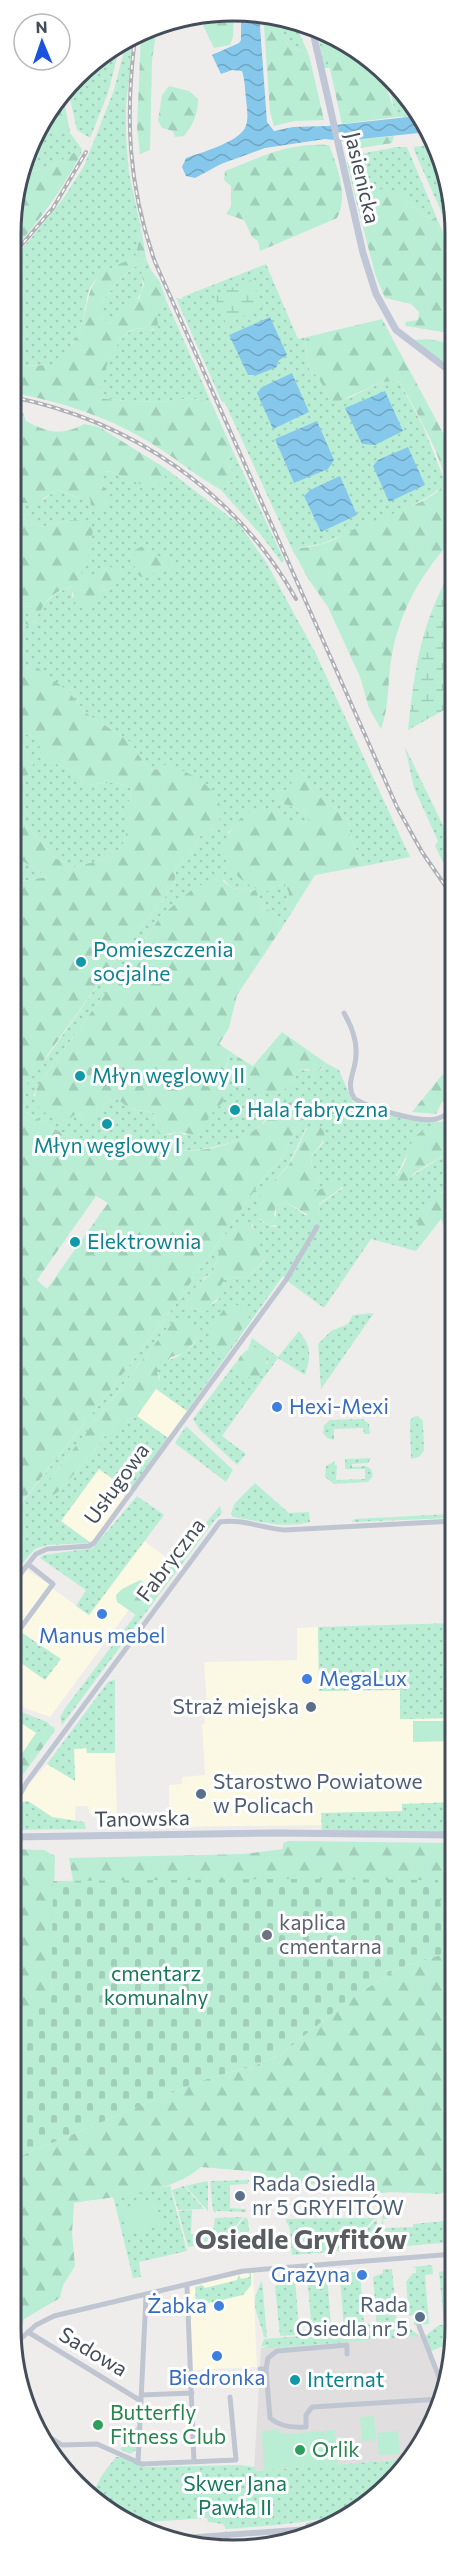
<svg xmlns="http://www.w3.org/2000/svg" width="466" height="2561" font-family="Commissioner,sans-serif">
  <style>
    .commercial { fill: #fbf8e4 }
    .education { fill: #e0dede }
    .green { fill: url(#green-dots); fill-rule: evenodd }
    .forest { fill: url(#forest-firs); fill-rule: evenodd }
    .wetland { fill: url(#wetland-marsh) }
    .cemetery { fill: url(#cemetery-stones) }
    .pitch { fill: #b9eed5 }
    .water { fill: url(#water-waves) }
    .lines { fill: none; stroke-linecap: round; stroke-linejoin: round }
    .minor { stroke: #bfc6d2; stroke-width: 5 }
    .tertiary { stroke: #bfc6d2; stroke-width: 6 }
    .secondary { stroke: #bfc6d6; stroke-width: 7 }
    .rail-casing { stroke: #afb1b7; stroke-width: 4 }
    .rail { stroke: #fff; stroke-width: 1.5; stroke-dasharray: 4.5; stroke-linecap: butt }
    .culture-dot { fill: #0f9aa8; stroke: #fff; stroke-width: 2 }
    .shop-dot { fill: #3f7fe0; stroke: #fff; stroke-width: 2 }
    .service-dot { fill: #5c6f8a; stroke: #fff; stroke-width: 2 }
    .worship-dot { fill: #6b7280; stroke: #fff; stroke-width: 2 }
    .leisure-dot { fill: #2e9e5b; stroke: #fff; stroke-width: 2 }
    .labels { text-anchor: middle; stroke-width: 6; stroke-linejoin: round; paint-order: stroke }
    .street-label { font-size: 21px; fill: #454d5a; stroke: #fff }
    .culture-label { font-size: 21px; fill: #0d838f; stroke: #fff; text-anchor: start }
    .shop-label { font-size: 21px; fill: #366cbe; stroke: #fff; text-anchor: start }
    .service-label { font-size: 21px; fill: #4e5e75; stroke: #fff; text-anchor: end }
    .worship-label { font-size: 21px; fill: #5b616d; stroke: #fff; text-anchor: start }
    .park-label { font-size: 21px; fill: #167a57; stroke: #fff }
    .leisure-label { font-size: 21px; fill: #27864d; stroke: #fff; text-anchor: start }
    .district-label { font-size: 27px; font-weight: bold; fill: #595c61; stroke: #fff }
    .rim { fill: none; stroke: #454d5a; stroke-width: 3 }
  </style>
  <defs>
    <pattern id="green-dots" width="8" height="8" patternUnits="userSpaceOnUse" patternTransform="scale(1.5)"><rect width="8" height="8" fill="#b9eed5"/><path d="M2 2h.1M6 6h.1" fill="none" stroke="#a0ceb9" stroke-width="1.8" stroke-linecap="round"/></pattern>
    <pattern id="forest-firs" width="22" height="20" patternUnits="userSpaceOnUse" patternTransform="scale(1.5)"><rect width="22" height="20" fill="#b9eed5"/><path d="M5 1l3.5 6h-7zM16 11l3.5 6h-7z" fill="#a0ceb9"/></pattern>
    <pattern id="wetland-marsh" width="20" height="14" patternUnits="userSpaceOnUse" patternTransform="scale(1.5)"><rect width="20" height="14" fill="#b9eed5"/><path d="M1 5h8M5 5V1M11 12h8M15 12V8" fill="none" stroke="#a0ceb9"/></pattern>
    <pattern id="cemetery-stones" width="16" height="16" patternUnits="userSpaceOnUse" patternTransform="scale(1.5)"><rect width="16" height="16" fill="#b9eed5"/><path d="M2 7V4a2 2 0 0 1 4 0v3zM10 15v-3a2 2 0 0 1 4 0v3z" fill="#a0ceb9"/></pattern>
    <pattern id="water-waves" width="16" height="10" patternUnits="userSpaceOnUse" patternTransform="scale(1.5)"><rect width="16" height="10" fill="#86c8eb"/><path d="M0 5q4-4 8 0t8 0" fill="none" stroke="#6fa5c1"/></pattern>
  </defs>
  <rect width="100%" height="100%" fill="#efedec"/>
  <path class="commercial" d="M156 1389 187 1411 168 1438 137 1416Z
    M99 1468 129 1491 91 1543 60 1521Z
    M144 1541 167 1558 50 1717 11 1703V1647L52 1588 89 1615Z
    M27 1570 49 1584 11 1637V1592Z
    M318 1627 320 1691 400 1690V1719L454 1718V1811L322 1813V1825L169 1827V1785L182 1784V1777L205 1775 202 1724 205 1723 204 1705H207L204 1662 297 1660V1628Z
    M11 1716 36 1733 11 1770Z
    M86 1748 87 1753H115L117 1814H90L88 1806H76V1799L75 1821 49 1818 20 1800 28 1785 47 1764 75 1780 74 1749Z
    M253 2272 257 2367 191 2370 188 2288 229 2276Z
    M224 2536 227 2549 219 2550 174 2540Z"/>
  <path class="education" d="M420 2336 443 2392 432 2427 408 2459 254 2471 261 2349Z"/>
  <path class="green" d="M276 17 295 23 309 55 302 49 290 50Z
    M317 29 330 33 326 36 325 46 330 68H324Z
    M133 39 126 105V137L129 173 141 228 136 255C121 266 102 269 91 286 85 297 86 314 81 327 76 341 65 354 55 365L12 366V261L63 199 84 166 114 90 126 43Z
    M120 46 108 93 90 138 77 130 68 90 97 57Z
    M372 62 391 76 417 116 396 117 391 95Z
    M63 96 70 133 82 149 81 154 76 151C60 165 40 167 21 178L40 122Z
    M436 144 455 218V243L414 150V147Z
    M396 147H407L438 221 424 216 396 191 354 193 347 163 350 156Z
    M146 258 151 270 141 273C149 297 127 310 111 324L101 318V303L121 278Z
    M266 264 298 339 311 336 305 340 309 369 319 378 330 402 349 398 382 382 399 381 423 426 444 479 443 486 428 497 404 510 321 544 292 549 225 403 222 402 176 298 183 299 182 297Z
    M166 300 211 402 189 398 170 402 126 401 99 398C98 381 115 338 131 331 137 327 147 329 154 330L157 311Z
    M233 451 284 560 282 563 261 535 221 490 236 478 226 462Z
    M165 468 239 524 266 562 315 652 410 857 364 866 350 836 348 819 312 791 303 771 289 789 276 792 281 803 307 812 310 822C270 829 269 785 228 833L265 892 276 886 285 884 289 893 286 906 292 912 283 926 274 912 264 908 256 891 232 888 224 880 185 896 162 915 41 1081 33 1096 78 1112 86 1126 98 1109 115 1097C121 1101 128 1108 136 1110 143 1112 148 1110 155 1114L158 1133 169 1135 178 1132 186 1135 212 1113 231 1052 238 1057 232 1070V1077C246 1093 271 1086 291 1085L299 1070 320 1071 326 1063 339 1070 352 1101C380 1114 416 1125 448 1121 441 1124 430 1126 425 1131 410 1143 405 1161 396 1176L407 1179 454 1149V1190L442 1192 419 1238 424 1241 416 1251 371 1239 324 1308 290 1283 283 1276 187 1411 156 1389 160 1378 157 1372C168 1357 171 1361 184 1353 191 1349 197 1338 202 1331L175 1318 54 1474 59 1491 91 1455 107 1433H113L121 1420 137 1416 168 1438 129 1491 99 1469 61 1521 91 1543 47 1545 35 1549 15 1572 11 1570 13 1514 99 1405 176 1304 261 1181 282 1158 311 1101C301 1103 289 1104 280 1108 267 1115 258 1131 244 1137 213 1151 184 1152 150 1150 141 1149 132 1155 124 1154 89 1150 40 1122 12 1103V1085L16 1088 48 1056 123 949 174 886 176 869 192 854 199 837 215 827 159 769 149 770 130 742 86 713 69 692 28 667 12 683 13 609 20 606 34 607 25 622 34 623C41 605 52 592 72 587V597L95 599 99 593 115 586 106 568 94 578 84 576 80 572 90 550 81 520H70L41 527 27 518 12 526V475L21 481 20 495 44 499 57 490 82 499 104 490 102 479 104 471C126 472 138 493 165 481ZM306 1128 324 1142 311 1157 312 1166 319 1180 313 1190 316 1192 341 1182 343 1188 319 1205 320 1214 305 1215 286 1202 276 1206V1227L269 1226 260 1220 262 1195 289 1164ZM252 1224 265 1260 248 1277 226 1278 221 1285 219 1299 203 1312 185 1305 204 1278 213 1272C222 1241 225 1241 252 1224Z
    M12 729 39 739 54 763 71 770 87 785C102 784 120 779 132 790L128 804V827L122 847 102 860 74 867 55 858 22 820 12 822Z
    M405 747 449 838 455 836V886L435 846 438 841 414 788Z
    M12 854 47 877 22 881 12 878Z
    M374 1313 321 1389 318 1344 331 1331 348 1324 353 1315Z
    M299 1331C312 1348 311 1355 305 1375L278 1358 222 1436 246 1454 237 1465 199 1429 193 1419 237 1361 235 1369 268 1363 261 1348 248 1349 252 1338 278 1357Z
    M418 1416 423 1421 424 1451 419 1457 411 1459 410 1421 413 1417Z
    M363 1419 369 1424 370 1434H364L363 1428 334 1429V1440L327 1438 323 1433 324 1425 330 1420Z
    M186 1426 233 1470 226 1482 175 1443Z
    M371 1458 368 1463 352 1464V1467L366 1466 371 1469 373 1476 368 1482 334 1484 325 1477 326 1466 335 1461V1465H337L336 1480 365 1479V1469H345V1459Z
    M255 1483 289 1513 309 1512 310 1522C283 1529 260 1521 233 1517L231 1513 235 1503Z
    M137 1496 164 1515 89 1615 76 1606 86 1590 40 1558 43 1555 93 1548Z
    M220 1506 222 1513 214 1521 62 1725 60 1717 66 1707 157 1586 163 1583 169 1567Z
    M451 1514 453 1516 451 1518 352 1522 354 1519Z
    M454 1623V1718L400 1719V1690L319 1691 318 1627Z
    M21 1632 61 1659 45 1680 11 1656V1647Z
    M115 1679V1753H87L86 1748 74 1749 75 1781 47 1764 107 1683Z
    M11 1708 47 1722 51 1726 36 1733 11 1716Z
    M28 1801 52 1817 84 1822 86 1829 11 1830C11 1817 12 1803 28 1801Z
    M454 1802V1832L322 1831 321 1813 402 1811V1804Z
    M249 2180 248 2184 230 2185V2208L246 2209V2212L216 2211V2213L213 2211 210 2181Z
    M207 2181 208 2183V2211L185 2186Z
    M170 2186 187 2251 139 2262 141 2277 133 2278 113 2196Z
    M184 2186 204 2209 178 2210 172 2190Z
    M192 2210 191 2234 209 2235 210 2243 188 2247 178 2211Z
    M383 2214 387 2215V2219H383L384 2228 413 2227V2224L454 2220V2242L407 2246 381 2228Z
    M243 2217 226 2238 213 2231 215 2218Z
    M245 2217 248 2219 249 2234 227 2239Z
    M375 2218 361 2233 355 2228 347 2231 345 2237 350 2244 342 2251 292 2255 290 2229 285 2219Z
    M377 2219 378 2248 345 2251 353 2243 358 2242 361 2235Z
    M432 2265 433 2274 425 2275 429 2324 414 2325V2319H421V2314L409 2316 406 2282 413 2273H416V2268L412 2267Z
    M448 2267 454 2268V2322L444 2323 439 2272 448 2270Z
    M383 2269H392L397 2323H407L408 2326 377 2327 373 2277 383 2273Z
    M348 2272H360L364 2324 375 2325V2328L344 2330 340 2277 345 2275 346 2279H349Z
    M249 2273H251V2285L243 2295 196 2306 195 2287 202 2285 205 2288 237 2280 239 2275 241 2279 250 2277Z
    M321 2274H327L331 2327 343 2328V2331L312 2334 308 2285 314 2279 321 2278Z
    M295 2277 299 2331 310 2332V2334L280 2336 275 2286 280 2282 281 2285H284L283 2278Z
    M262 2281 267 2337 266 2338 264 2337C258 2312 248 2305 262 2281Z
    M454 2324V2349L441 2347 431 2351 425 2336 439 2325Z
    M401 2328 410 2329 420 2336 261 2349 269 2345 261 2347 264 2339Z
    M138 2425 136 2450 130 2454 120 2449Z
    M116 2457H121L145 2467 240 2465 255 2467V2471L408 2459C399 2470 390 2487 379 2496 345 2524 269 2525 226 2529L223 2524 208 2522 207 2518 132 2523 91 2496 102 2475Z"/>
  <path class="forest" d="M263 13 276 17 290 50 302 49 309 55 324 120 295 121 274 126 270 112Z
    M234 14 233 37 230 45 214 48 199 17Z
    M157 27 152 60 150 150 140 154 137 127 141 35Z
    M332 34C371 62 383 68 396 117L342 124 325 46 326 35Z
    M169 86 189 91 198 99C198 114 193 125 184 136L175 137 173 131 162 128 158 121 162 95Z
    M63 96 70 133 37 131 40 122Z
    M394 136 392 143 348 150 344 141Z
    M329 145C337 165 349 197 337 218L260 251 258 241 252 237 244 220 226 214 231 206V186L224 180 225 171C264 156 286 143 329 145Z
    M76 151 81 154C62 190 39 221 12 252V204L21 178C40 167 60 165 76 151Z
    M382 189 396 191 424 216 438 221 455 259V334L406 326 405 322 418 320 419 312 411 304 385 298 376 277 354 193Z
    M141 228 146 258 121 278 101 303V318L111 324 128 299H139L144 284 141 273 151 270 160 282 166 300 157 312 158 328C150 331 142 327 134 329 117 333 98 382 99 398L126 401 170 402 189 398 211 402 233 451 226 462 236 478 221 490C194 475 171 454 144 439 105 416 56 400 12 393V366L54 365C65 354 76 341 81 327 88 309 86 290 100 275 109 267 125 263 136 255Z
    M382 319 455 455V537C423 570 400 610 392 655 387 680 390 705 381 729L369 708 360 677 328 607 309 580 292 549C301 548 310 547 319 545 335 541 350 530 365 524 381 517 442 500 444 481 446 462 410 400 399 381L382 382 335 403 330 402 319 378 309 369 305 340 311 336Z
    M428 339 455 344V371L412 340Z
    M12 405 23 413 26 421C48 433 62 436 84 424L99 427 165 468V482C137 493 126 472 104 471 101 482 103 489 110 497L108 506 100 509 91 507 90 498 82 499 58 490 35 503H21V481L12 475Z
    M27 518 41 527 70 520H81L93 529 90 550 81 572 84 576 94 577 106 568 113 567 119 572 121 579 115 586 99 593 92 609H84L76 605 71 587C42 595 45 609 30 627L25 623 33 607 20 606 13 609 12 617V526Z
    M140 547H149L156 556 176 562 174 568 141 577 135 572 134 551Z
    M28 667 38 668 69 692 86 713 130 742 149 770 159 769 166 764C193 774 215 784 223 813L215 827 199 837 192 854 176 869 174 886 123 949 24 1088H16L12 1085V878L22 881 47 877 12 854V822L21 819 55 858 74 867 102 860 122 847 128 827V804L132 790C121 779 102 784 87 785L71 770 54 763 40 752 39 739 12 729V683Z
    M12 739C21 746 39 757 31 771 27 777 17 782 12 788L16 765 12 760Z
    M303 771 312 791 348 819 350 836 364 866 315 875 292 912 286 906 289 893 285 884 276 886 265 892C243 885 229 871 221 850 228 833 242 807 264 809 278 810 288 826 309 822L307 812 281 803 270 797 276 792 289 789 294 776Z
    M218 877 232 888 256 891 264 908 274 912 283 926 237 995 229 1028 219 1044 231 1052 222 1077 230 1086 223 1102 206 1120 205 1132 197 1135 178 1132 162 1135 158 1133 155 1114C148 1110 143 1112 136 1110 128 1108 121 1102 115 1097L98 1109 90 1126H86L78 1112 65 1122C44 1112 25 1108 41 1081L162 915 194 888Z
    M282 1032 326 1063 316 1074 308 1069 299 1070 291 1085 280 1093C263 1092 243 1089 231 1077L232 1070 238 1057 253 1066Z
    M442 1075 454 1078 453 1102H442L436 1114 412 1112Z
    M299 1098 311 1101 282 1158 261 1181 176 1304 99 1405 25 1498 13 1514 11 1521 12 1103C43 1124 86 1148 123 1154 132 1155 144 1149 154 1150 186 1152 219 1152 247 1135 266 1124 278 1106 299 1098ZM96 1196 108 1203 47 1289 37 1280Z
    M454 1114V1149L414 1173 403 1186 398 1188 394 1184C396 1175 403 1168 406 1159 410 1146 412 1135 426 1129 437 1124 445 1123 454 1114Z
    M317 1125C334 1135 317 1147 311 1157L312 1166 318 1173 319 1180 313 1190 316 1192 329 1184 341 1182 343 1187 319 1204 320 1214 313 1218 286 1202 276 1206 274 1215 281 1224 269 1226C236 1205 277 1183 290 1163 297 1152 301 1139 307 1128Z
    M454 1190V1255L441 1219 424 1241 420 1239C411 1211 427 1194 454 1190Z
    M248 1221 256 1233 265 1259 248 1277 226 1278 221 1285 223 1295 212 1303 209 1310 203 1312 185 1305 186 1299 197 1285 213 1272 220 1249 241 1224Z
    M230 1303 253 1310 224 1359C220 1354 214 1348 212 1342 206 1329 222 1311 230 1303Z
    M175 1318 187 1319 203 1331 185 1353 171 1357 157 1372 162 1388 156 1389 137 1416 121 1420 113 1434 107 1433 91 1455 59 1491 53 1495 47 1490 46 1486 54 1474Z
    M255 1347 261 1348 266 1353 267 1369 259 1378C249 1378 241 1377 235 1369 238 1357 243 1350 255 1347Z
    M140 1580 146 1584 151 1592 136 1615 117 1602 116 1595 122 1589Z
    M51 1726 55 1728 54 1732 11 1791V1770L36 1733Z
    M289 1841 454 1843V2187L440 2194 391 2192 374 2194 344 2186 266 2182 259 2172 201 2167C171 2194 114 2196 74 2203L72 2233 75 2266 63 2285 60 2298 24 2319 20 2331 13 2339 11 2328V2160L200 2081 256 2065 280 2055 350 1999 397 1969 446 1953 437 1880 73 1881 69 1858 244 1854 283 1849V1843Z
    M11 1849 44 1850 55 1856 51 2009H11Z"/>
  <path class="wetland" d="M251 280 263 307 226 323 214 295Z
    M455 564V704L408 730C415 666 421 620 455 564Z"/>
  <path class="cemetery" d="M276 1879 438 1880 446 1953 397 1969 350 1999 280 2055 256 2065 200 2081 11 2160V2009L51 2008 53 1881Z"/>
  <path class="pitch" d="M413 1721H454V1741L413 1742Z
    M154 2199 163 2225 128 2235 120 2209Z
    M374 2416 376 2440 362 2441 360 2417Z
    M279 2429V2432L287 2434 335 2430 338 2465 264 2470 262 2433 263 2431Z
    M398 2431 400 2454 379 2455 377 2433Z"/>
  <path class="water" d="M259 13 267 122 274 131 293 127 327 126 417 116 428 132 343 141 325 139 265 148 221 164 195 178 186 176 182 167 186 158C200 153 238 142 245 128 249 119 247 109 246 99 245 90 245 80 242 71L232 70 221 74 212 55 239 43 241 40V14Z
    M270 317 287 355 278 361 277 367 257 375H248L229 335Z
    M292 373 309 412 273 429 257 393 262 387Z
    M385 391 403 431 375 445 362 444 345 408Z
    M317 421 334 460 328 469 294 483 275 439Z
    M408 447 425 485 389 502 373 466 378 460Z
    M340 476 357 515 321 532 304 496 310 490Z"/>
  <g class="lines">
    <path class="minor" d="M344 1013C351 1025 357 1041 356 1055 356 1070 345 1084 354 1098 368 1108 420 1123 436 1119 445 1117 450 1112 454 1105
      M28 1564 36 1554 47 1549 89 1546 94 1543 286 1280 317 1227
      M11 1641 53 1584 28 1564 11 1586
      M11 1810 27 1782 220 1522C241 1518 264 1529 285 1530L454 1521
      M187 2286 194 2462
      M419 2326 444 2390
      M28 2332 141 2401
      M14 2345 36 2325 54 2316 243 2271 454 2254
      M260 2369H266L270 2418C280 2427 293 2428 306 2427V2415L312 2407 441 2399
      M266 2369 268 2358 277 2351 347 2345V2354
      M141 2395 192 2393
      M40 2431 62 2445 97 2444 142 2464 236 2460 230 2397
      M138 2463 146 2296
      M226 2534 228 2549"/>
    <path class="tertiary" d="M308 2526 336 2520
      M171 2539 323 2528"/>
    <path class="secondary" d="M312 28 363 253 376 294 396 330 455 375
      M11 1837 278 1833 454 1835"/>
    <defs>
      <path id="rail" d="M135 38C125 118 128 185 155 262L397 807 422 852 455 900
        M12 256 53 208 86 152
        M12 397C132 421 236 492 296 599"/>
    </defs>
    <use href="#rail" class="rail-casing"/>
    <use href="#rail" class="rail"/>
  </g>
  <g class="culture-dot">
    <circle cx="81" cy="962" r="6"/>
    <circle cx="80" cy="1076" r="6"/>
    <circle cx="235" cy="1110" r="6"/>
    <circle cx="107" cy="1124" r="6"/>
    <circle cx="75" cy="1242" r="6"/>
    <circle cx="295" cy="2380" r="6"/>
  </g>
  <g class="shop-dot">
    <circle cx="277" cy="1407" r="6"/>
    <circle cx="102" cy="1614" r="6"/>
    <circle cx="307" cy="1679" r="6"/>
    <circle cx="362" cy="2275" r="6"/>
    <circle cx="219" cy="2306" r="6"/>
    <circle cx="217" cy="2356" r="6"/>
  </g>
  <g class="service-dot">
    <circle cx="311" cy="1707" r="6"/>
    <circle cx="201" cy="1794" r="6"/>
    <circle cx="240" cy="2196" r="6"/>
    <circle cx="420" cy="2317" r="6"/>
  </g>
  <circle class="worship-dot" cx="267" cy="1935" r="6"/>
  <g class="leisure-dot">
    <circle cx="98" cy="2425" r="6"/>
    <circle cx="300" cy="2450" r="6"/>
  </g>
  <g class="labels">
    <g class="street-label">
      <text transform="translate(362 178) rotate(77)" y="7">Jasienicka</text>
      <text transform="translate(117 1484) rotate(-54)" y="7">Usługowa</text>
      <text transform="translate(171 1560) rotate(-53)" y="7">Fabryczna</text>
      <text transform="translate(142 1819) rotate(-1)" y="7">Tanowska</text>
      <text transform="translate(93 2352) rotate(31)" y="7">Sadowa</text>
    </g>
    <g class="culture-label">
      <text x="93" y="957">Pomieszczenia<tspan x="93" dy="24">socjalne</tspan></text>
      <text x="92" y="1083">Młyn węglowy II</text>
      <text x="247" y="1117">Hala fabryczna</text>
      <text x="107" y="1153" text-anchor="middle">Młyn węglowy I</text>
      <text x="87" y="1249">Elektrownia</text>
      <text x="307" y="2387">Internat</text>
    </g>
    <g class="shop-label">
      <text x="289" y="1414">Hexi-Mexi</text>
      <text x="102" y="1643" text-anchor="middle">Manus mebel</text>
      <text x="319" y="1686">MegaLux</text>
      <text x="350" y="2282" text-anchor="end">Grażyna</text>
      <text x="207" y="2313" text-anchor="end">Żabka</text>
      <text x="217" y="2385" text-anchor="middle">Biedronka</text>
    </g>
    <g class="service-label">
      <text x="299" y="1714">Straż miejska</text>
      <text x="213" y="1789" text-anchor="start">Starostwo Powiatowe<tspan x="213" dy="24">w Policach</tspan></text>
      <text x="252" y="2191" text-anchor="start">Rada Osiedla<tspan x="252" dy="24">nr 5 GRYFITÓW</tspan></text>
      <text x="408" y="2312">Rada<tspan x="408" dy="24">Osiedla nr 5</tspan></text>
    </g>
    <g class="worship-label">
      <text x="279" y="1930">kaplica<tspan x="279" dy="24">cmentarna</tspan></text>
    </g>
    <g class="park-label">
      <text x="156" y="1981">cmentarz<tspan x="156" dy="24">komunalny</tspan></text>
      <text x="235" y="2491">Skwer Jana<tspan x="235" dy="24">Pawła II</tspan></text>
    </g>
    <g class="leisure-label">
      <text x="110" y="2420">Butterfly<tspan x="110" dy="24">Fitness Club</tspan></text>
      <text x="312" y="2457">Orlik</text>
    </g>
    <g class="district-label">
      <text x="301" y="2249">Osiedle Gryfitów</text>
    </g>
  </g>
  <path d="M0 0H466V2561H0ZM233 21H233A212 212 0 0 1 445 233V2328A212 212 0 0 1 233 2540H233A212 212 0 0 1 21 2328V233A212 212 0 0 1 233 21Z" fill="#fff" fill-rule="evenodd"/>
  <path class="rim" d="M233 21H233A212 212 0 0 1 445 233V2328A212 212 0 0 1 233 2540H233A212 212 0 0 1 21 2328V233A212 212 0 0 1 233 21Z"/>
  <g transform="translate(42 42) rotate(358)"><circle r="28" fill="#ffffff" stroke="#b5b8bd" stroke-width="1.5"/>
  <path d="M0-4.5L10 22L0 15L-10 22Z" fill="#1852dd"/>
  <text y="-9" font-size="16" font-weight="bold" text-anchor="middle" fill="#454d5a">N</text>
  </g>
</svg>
